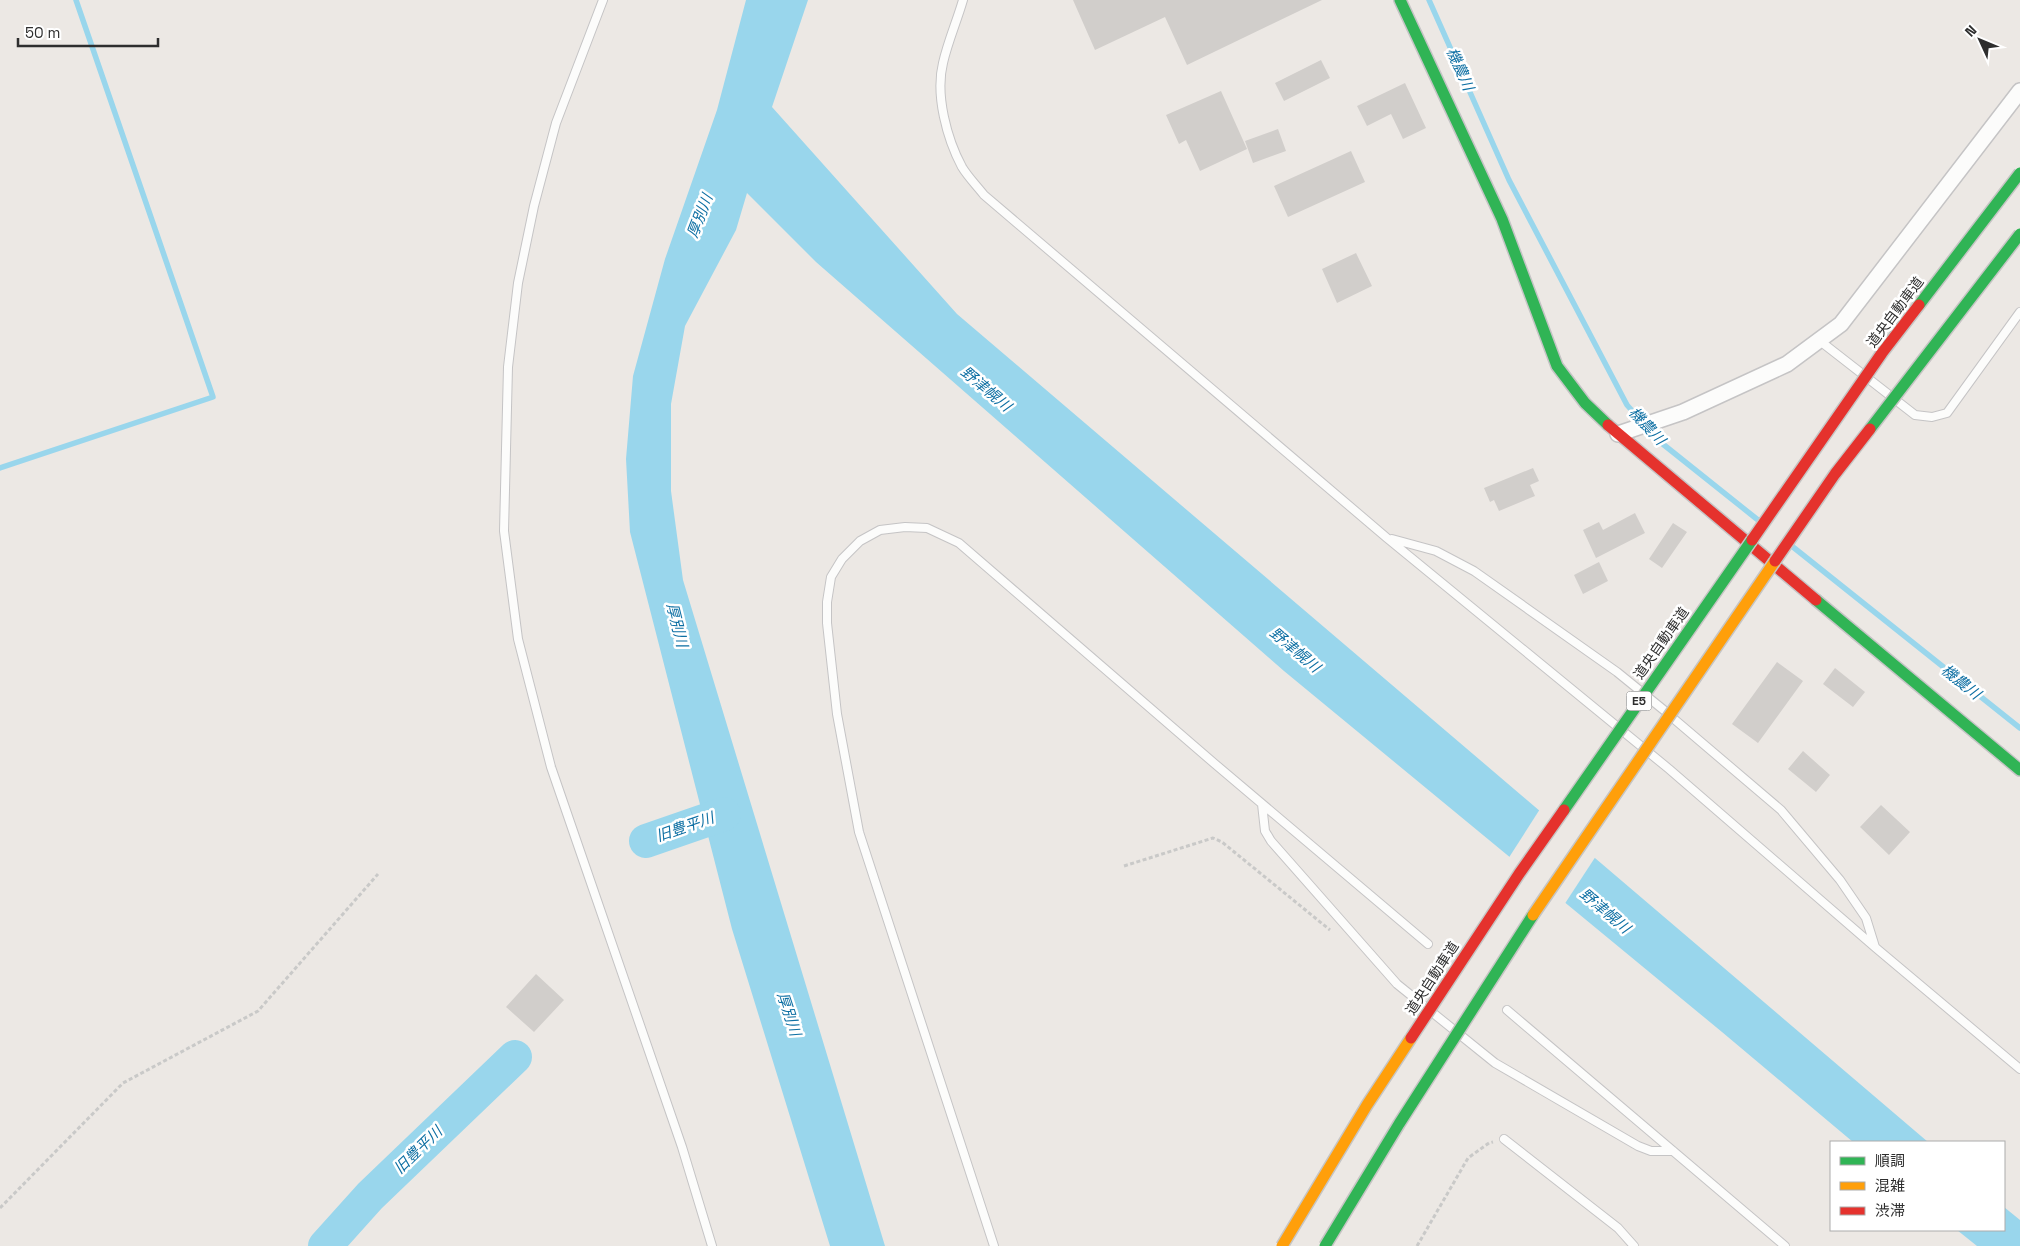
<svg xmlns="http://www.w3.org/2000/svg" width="2020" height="1246" font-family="'Space Grotesk','Noto Sans JP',sans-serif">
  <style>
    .water { fill: #99d6ec }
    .pier { fill: #ece8e4 }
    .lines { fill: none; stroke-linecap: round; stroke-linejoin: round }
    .stream { stroke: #99d6ec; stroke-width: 5.5 }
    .river { stroke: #99d6ec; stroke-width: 34 }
    .building { fill: #d1cecb }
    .lane-casing { stroke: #c5c4c5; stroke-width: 10 }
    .street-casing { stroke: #c5c4c5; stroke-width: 18 }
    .fast-casing { stroke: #c5c4c5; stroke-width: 14 }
    .jam-casing { stroke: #c5c4c5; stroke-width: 14 }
    .path { stroke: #c9c9c8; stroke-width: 3; stroke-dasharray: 4 2.5; stroke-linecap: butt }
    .lane { stroke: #fcfcfb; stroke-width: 8 }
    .street { stroke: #fcfcfb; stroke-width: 15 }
    .fast { stroke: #30b455; stroke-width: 11 }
    .jam { stroke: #e5322d; stroke-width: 11 }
    .fast-bridge-casing { stroke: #c6c5c4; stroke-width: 14; stroke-linecap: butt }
    .slow-bridge-casing { stroke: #c6c5c4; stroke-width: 14; stroke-linecap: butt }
    .jam-bridge-casing { stroke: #c6c5c4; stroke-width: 14; stroke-linecap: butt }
    .fast-bridge { stroke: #30b455; stroke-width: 11 }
    .slow-bridge { stroke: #ff9f0a; stroke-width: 11 }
    .jam-bridge { stroke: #e5322d; stroke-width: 11 }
    .labels { text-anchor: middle; stroke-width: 5; stroke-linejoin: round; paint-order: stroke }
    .shield { fill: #fff; stroke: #6d6d6d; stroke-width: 1 }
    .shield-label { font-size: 12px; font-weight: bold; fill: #2e2e2e }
    .street-label { font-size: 14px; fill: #2e2e2e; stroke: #fff }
    .water-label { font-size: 15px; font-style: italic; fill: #0d6fa3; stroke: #fff }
  </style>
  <rect width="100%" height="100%" fill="#ece8e4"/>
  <path class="water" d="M746 0H808L772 107 957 314 1928 1142H1853L1722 1032 1284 671 816 262 747 193 736 230 685 326 671 404V491L683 580 885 1246H830L732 929 630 532 626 459 633 376 665 259 717 110Z
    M2004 1207 2020 1220V1246H1977L1957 1230H2004Z"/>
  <path class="pier" d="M1540 809 1596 856 1564 905 1508 859Z"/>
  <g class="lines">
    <path class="stream" d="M1429 0 1509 180 1627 405 1659 441 1758 520
      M0 468 213 397 76 0
      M1793 547 2020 728"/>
    <path class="river" d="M646 841 724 814
      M325 1246 370 1196 515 1057"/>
  </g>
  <path class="building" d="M1073 0H1322L1187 65 1165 17 1095 50Z
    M1321 60 1330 78 1284 101 1275 83Z
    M1405 83 1426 128 1403 139 1391 114 1367 126 1357 106Z
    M1221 91 1247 149 1200 171 1186 140 1179 144 1166 115Z
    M1278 129 1286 151 1253 163 1245 141Z
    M1351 151 1365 182 1288 217 1274 186Z
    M1356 253 1372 286 1337 303 1322 269Z
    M1533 468 1539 481 1530 485 1535 496 1499 511 1494 500 1490 502 1484 488Z
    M1635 513 1645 533 1596 558 1583 530 1599 522 1603 530Z
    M1673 523 1687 532 1662 568 1649 559Z
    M1599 562 1608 581 1583 594 1574 575Z
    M1777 662 1803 681 1758 743 1732 724Z
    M1835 668 1865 692 1853 707 1823 684Z
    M1803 751 1830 775 1816 792 1788 769Z
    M1881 805 1910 832 1889 855 1860 827Z
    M536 974 564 1000 534 1032 506 1007Z"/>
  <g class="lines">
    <defs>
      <path id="lane" d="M603 0 556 123 534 206 518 283 508 367 504 531 518 639 551 767 682 1147 712 1246
        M963 0C957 21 948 41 943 63 935 95 947 139 962 167 968 177 977 186 984 195L1387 538 1669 769 1876 948 2020 1069
        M1820 341 1915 415 1932 417 1947 413 2020 312
        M1392 539 1436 551 1474 571 1617 672 1665 711
        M1674 719 1781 810 1840 880 1866 918 1875 947
        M1262 804 1265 831 1271 841 1397 984 1495 1063 1638 1146 1651 1151H1673
        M1507 1010 1785 1246
        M1504 1139 1618 1228 1634 1246
        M994 1246 859 832 837 714 827 623V602L831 577 842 559 860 541 880 530 905 527 927 528 959 543 1215 764 1428 944"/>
      <path id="street" d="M1618 434 1683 412 1787 364 1841 324 2020 91"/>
      <path id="fast" d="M1400 0 1502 219 1557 366 1585 403 1608 425
        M1816 600 2020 770"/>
      <path id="jam" d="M1608 425 1816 600"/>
    </defs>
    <use href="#lane" class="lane-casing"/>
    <use href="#street" class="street-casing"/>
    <use href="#fast" class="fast-casing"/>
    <use href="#jam" class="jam-casing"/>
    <path class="path" d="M1124 866 1213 838 1222 842 1330 930
      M0 1208 123 1083 258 1011 378 874
      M1417 1246 1468 1158 1489 1143 1493 1142"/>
    <use href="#lane" class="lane"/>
    <use href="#street" class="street"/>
    <use href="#fast" class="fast"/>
    <use href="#jam" class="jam"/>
    <defs>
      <path id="fast-bridge" d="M1919 305 2020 173
        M1870 429 2020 234
        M1564 810 1752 540
        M1325 1246 1399 1124 1533 915"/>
      <path id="slow-bridge" d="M1533 915 1775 561
        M1282 1246 1367 1105 1411 1038"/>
      <path id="jam-bridge" d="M1752 540 1882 353 1919 305
        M1775 561 1835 474 1870 429
        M1411 1038 1519 874 1564 810"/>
    </defs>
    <use href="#fast-bridge" class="fast-bridge-casing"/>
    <use href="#slow-bridge" class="slow-bridge-casing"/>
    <use href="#jam-bridge" class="jam-bridge-casing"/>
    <use href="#fast-bridge" class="fast-bridge"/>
    <use href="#slow-bridge" class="slow-bridge"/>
    <use href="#jam-bridge" class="jam-bridge"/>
  </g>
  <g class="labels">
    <rect class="shield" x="1626.5" y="691.5" width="25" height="19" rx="4"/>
    <g class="shield-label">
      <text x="1639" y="705">E5</text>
    </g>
    <g class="street-label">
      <text transform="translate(1895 312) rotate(-53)" y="5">道央自動車道</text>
      <text transform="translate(1661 643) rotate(-55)" y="5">道央自動車道</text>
      <text transform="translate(1432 978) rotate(-57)" y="5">道央自動車道</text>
    </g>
    <g class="water-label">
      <text transform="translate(1460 69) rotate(66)" y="5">機農川</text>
      <text transform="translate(700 216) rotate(-69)" y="5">厚別川</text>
      <text transform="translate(986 389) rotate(40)" y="5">野津幌川</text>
      <text transform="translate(1647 426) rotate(47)" y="5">機農川</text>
      <text transform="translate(677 625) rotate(76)" y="5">厚別川</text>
      <text transform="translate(1295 650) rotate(40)" y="5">野津幌川</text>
      <text transform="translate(1961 682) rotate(39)" y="5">機農川</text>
      <text transform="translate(685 827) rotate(-19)" y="5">旧豊平川</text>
      <text transform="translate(1605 911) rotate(40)" y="5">野津幌川</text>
      <text transform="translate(789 1014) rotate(72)" y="5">厚別川</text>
      <text transform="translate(418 1150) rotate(-44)" y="5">旧豊平川</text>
    </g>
  </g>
  <rect x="1830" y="1141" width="175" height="90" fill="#ffffff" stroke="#ababab"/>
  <rect x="1840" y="1157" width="25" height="8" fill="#30b455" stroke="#ababab"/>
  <text x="1875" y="1166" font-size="15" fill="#2e2e2e">順調</text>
  <rect x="1840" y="1182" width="25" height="8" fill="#ff9f0a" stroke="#ababab"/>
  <text x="1875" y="1191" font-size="15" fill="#2e2e2e">混雑</text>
  <rect x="1840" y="1207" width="25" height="8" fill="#e5322d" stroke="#ababab"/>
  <text x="1875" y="1216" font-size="15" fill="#2e2e2e">渋滞</text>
  <g transform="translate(1980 40) rotate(314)" stroke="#ffffff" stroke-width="4" paint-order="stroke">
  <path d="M0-4L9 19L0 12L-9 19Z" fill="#2e2e2e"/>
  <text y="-8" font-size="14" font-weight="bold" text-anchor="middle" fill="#2e2e2e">N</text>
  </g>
  <path d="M18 38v8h140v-8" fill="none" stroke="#2e2e2e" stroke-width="2.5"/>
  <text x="25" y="38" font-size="15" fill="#2e2e2e" stroke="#ffffff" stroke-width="4" paint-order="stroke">50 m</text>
</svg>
